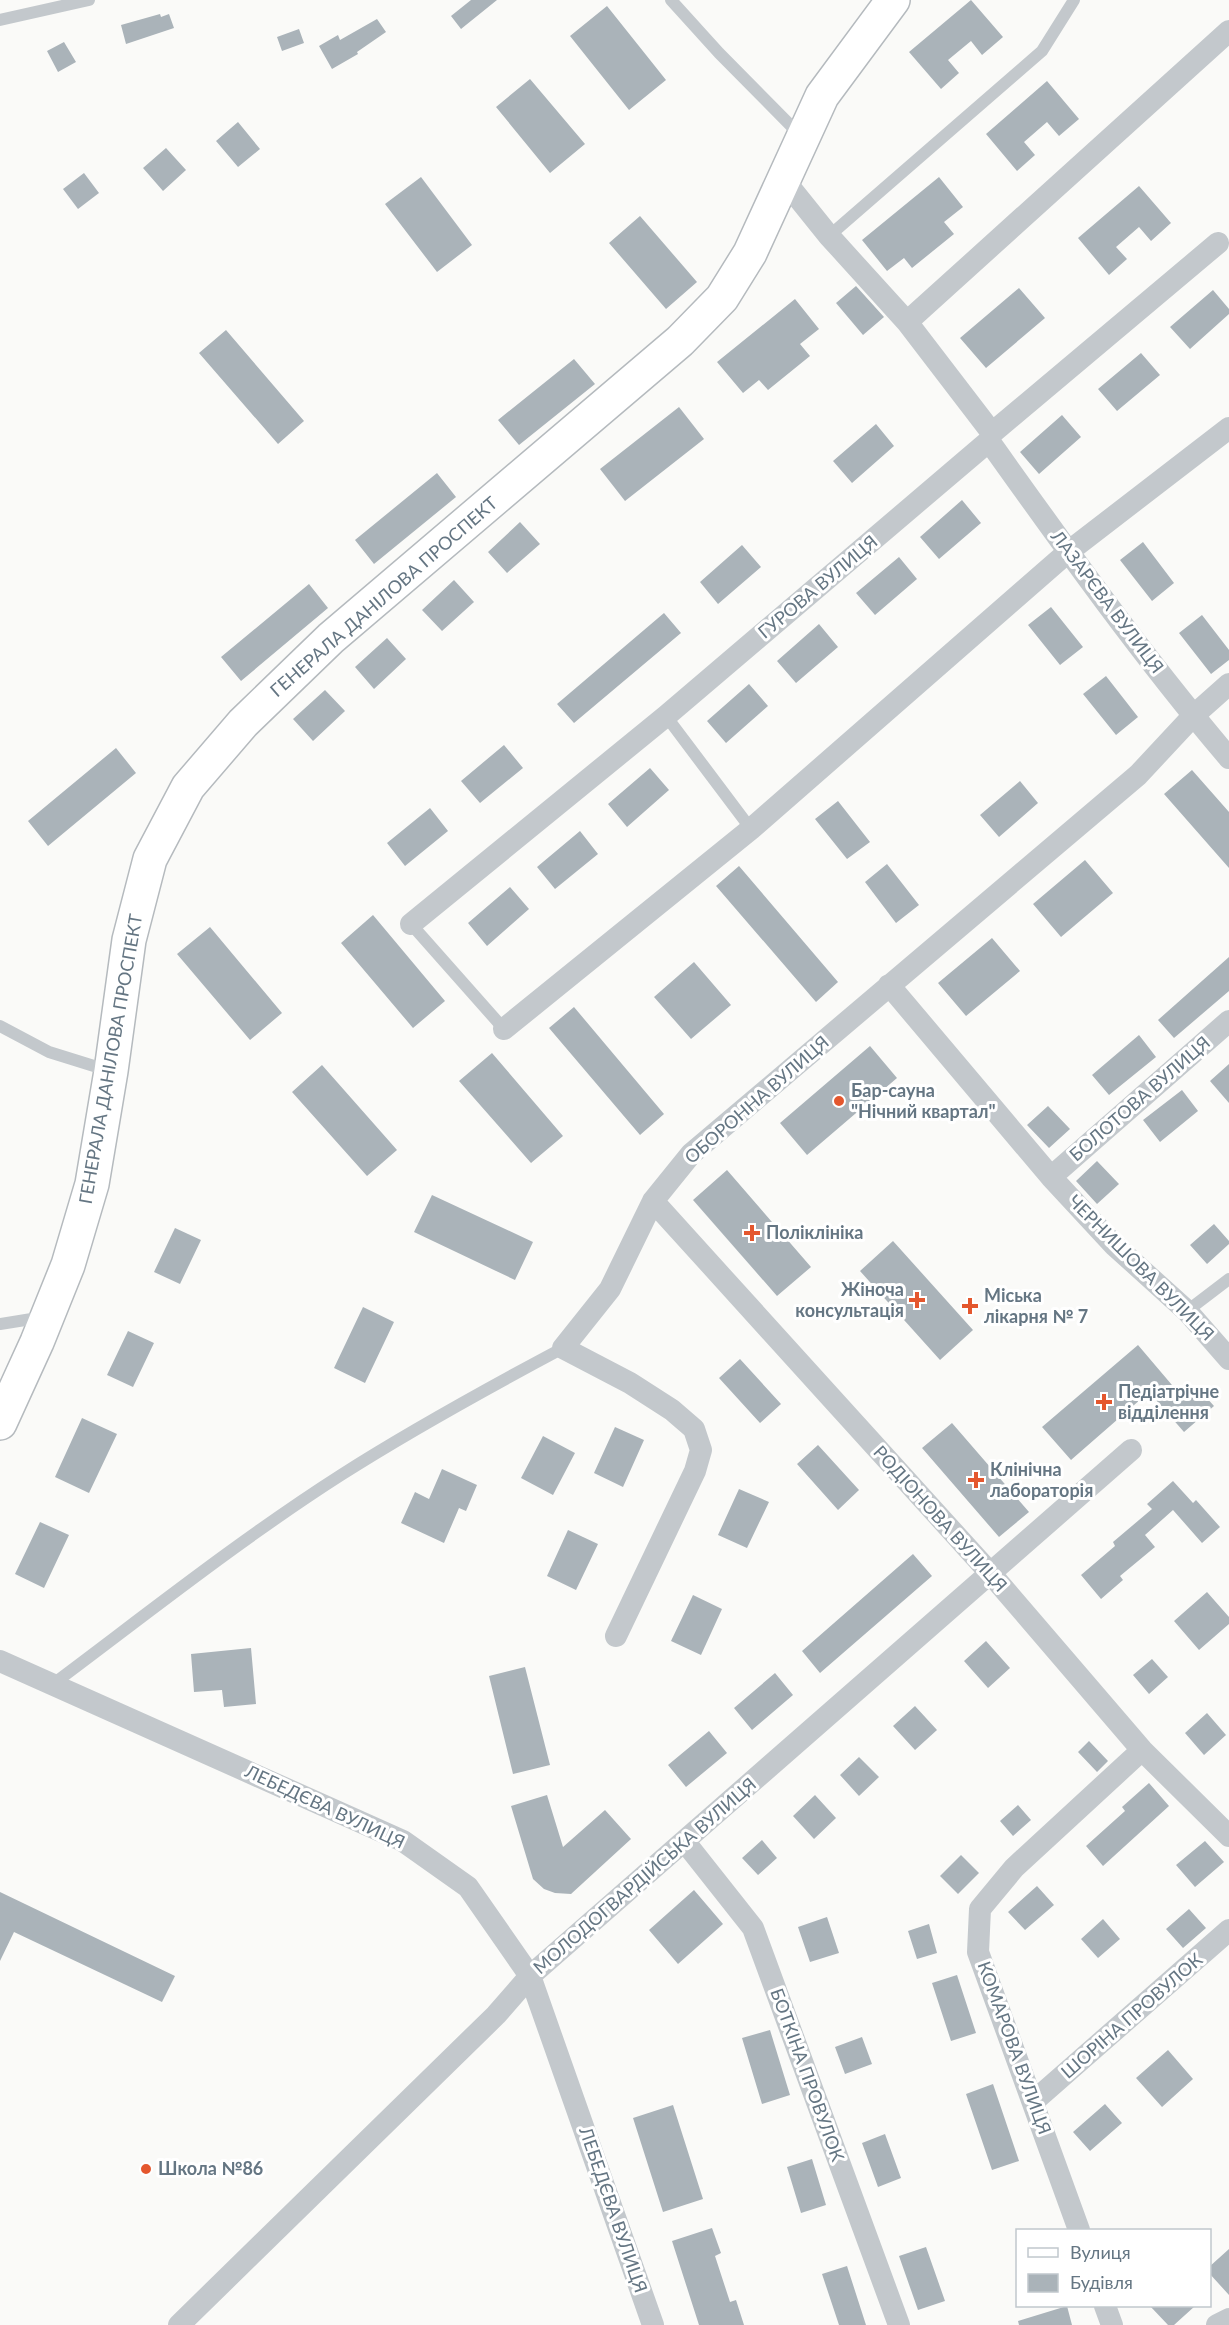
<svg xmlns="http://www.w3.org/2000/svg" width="1229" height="2325" font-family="Lato,sans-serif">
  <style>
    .building { fill: #aab3b9 }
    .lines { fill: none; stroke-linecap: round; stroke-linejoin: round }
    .primary-casing { stroke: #b5babe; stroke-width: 36 }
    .service { stroke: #c3c8cc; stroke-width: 12 }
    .minor { stroke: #c3c8cc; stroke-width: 22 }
    .primary { stroke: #fff; stroke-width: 33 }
    .poi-dot { fill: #e4572e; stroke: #fff; stroke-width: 2 }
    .labels { text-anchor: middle; stroke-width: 6; stroke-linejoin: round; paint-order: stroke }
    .street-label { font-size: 18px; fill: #657683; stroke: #fff }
    .poi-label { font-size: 18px; font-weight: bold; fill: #657683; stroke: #fff; text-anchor: start }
  </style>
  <rect width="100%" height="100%" fill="#fafaf8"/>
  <path class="building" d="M471 0H497L461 29 451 16Z
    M971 0 1003 37 982 55 971 41 948 60 959 73 941 89 909 52Z
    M607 6 666 80 629 110 570 36Z
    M160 14 161 17 169 14 174 28 126 44 121 25Z
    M377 19 386 32 357 52 358 54 332 69 319 46 338 35 340 40Z
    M299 29 304 43 282 51 277 37Z
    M64 42 76 62 58 72 47 51Z
    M530 79 585 144 550 173 496 107Z
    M1047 81 1079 119 1059 136 1047 122 1024 142 1035 155 1017 171 986 134Z
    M238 122 260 149 238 167 216 141Z
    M166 148 186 170 163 191 143 168Z
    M84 173 99 193 78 209 63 189Z
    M421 177 472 245 437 272 385 204Z
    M939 177 963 207 944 222 954 234 912 268 904 258 887 271 862 240Z
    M1139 186 1171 223 1151 241 1139 227 1116 247 1127 259 1109 275 1078 238Z
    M640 216 697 282 666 309 609 243Z
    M856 286 884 317 863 335 836 303Z
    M1019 288 1045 318 986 368 960 338Z
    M1213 290 1229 309V314L1190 349 1170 327Z
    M795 299 819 329 800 344 810 356 768 390 759 380 743 393 717 362Z
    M226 330 304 421 278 444 199 353Z
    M1141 353 1160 375 1117 411 1098 389Z
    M574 359 595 384 519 445 498 420Z
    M679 407 704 439 625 501 600 469Z
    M1062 415 1081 437 1039 474 1020 452Z
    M876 424 894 446 852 483 833 461Z
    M437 473 456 497 374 564 355 540Z
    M962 500 981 523 939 559 920 537Z
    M520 522 540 544 507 573 488 552Z
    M1143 542 1174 583 1152 601 1120 560Z
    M742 545 761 567 718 604 700 582Z
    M899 557 917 579 875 615 856 593Z
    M454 580 474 602 442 631 422 610Z
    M309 584 328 608 241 681 221 657Z
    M1051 607 1083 647 1060 665 1028 625Z
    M664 613 681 633 574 723 557 704Z
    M1202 615 1229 650V660L1211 674 1179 633Z
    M819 624 838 647 796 683 777 661Z
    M387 638 406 659 374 689 355 667Z
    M1106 676 1138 717 1116 735 1083 694Z
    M749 684 768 706 726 743 707 721Z
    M325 690 345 711 313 741 293 719Z
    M504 745 523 768 480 803 461 781Z
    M116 748 136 773 48 846 28 821Z
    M650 768 669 790 627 827 608 804Z
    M1192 770 1229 812V868L1164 794Z
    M1020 781 1038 803 999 837 980 815Z
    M838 801 870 842 847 859 815 819Z
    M430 808 448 831 405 866 387 843Z
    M580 831 598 854 555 889 537 867Z
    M1085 860 1113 893 1061 937 1033 904Z
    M887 864 919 905 896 923 865 882Z
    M739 866 838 982 816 1002 716 886Z
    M510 887 529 909 487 946 468 923Z
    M373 915 445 1001 413 1028 341 943Z
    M210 927 282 1013 250 1040 177 954Z
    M992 938 1020 971 966 1016 938 983Z
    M1229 957V991L1174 1038 1158 1020Z
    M694 962 731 1005 691 1039 654 997Z
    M574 1007 664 1114 640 1135 549 1028Z
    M1139 1035 1156 1057 1109 1095 1092 1075Z
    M870 1046 897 1078 807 1155 780 1123Z
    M492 1053 563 1136 531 1163 459 1081Z
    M1229 1064V1103L1210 1081Z
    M322 1065 397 1150 367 1176 292 1092Z
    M1182 1090 1198 1111 1160 1142 1143 1120Z
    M1048 1106 1070 1129 1049 1148 1027 1125Z
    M1097 1161 1119 1184 1097 1204 1076 1181Z
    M727 1170 811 1267 777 1296 693 1200Z
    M432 1195 533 1242 515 1280 414 1232Z
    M1214 1224 1229 1241V1244L1207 1264 1190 1245Z
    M175 1228 201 1240 180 1284 154 1272Z
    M893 1241 973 1330 940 1360 860 1271Z
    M363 1307 394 1322 365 1383 334 1368Z
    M128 1331 154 1343 133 1387 107 1375Z
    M1138 1345 1183 1398 1196 1386 1214 1406 1184 1432 1149 1392 1071 1460 1042 1427Z
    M740 1359 781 1404 760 1423 719 1378Z
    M82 1418 117 1434 89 1493 55 1477Z
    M952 1423 1029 1512 999 1537 922 1448Z
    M615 1427 644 1440 623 1487 594 1473Z
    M543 1436 575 1453 553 1495 521 1478Z
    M818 1445 859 1490 838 1510 797 1464Z
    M442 1469 477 1485 466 1511 459 1508 444 1543 401 1523 415 1492 429 1499Z
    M1173 1481 1193 1503 1196 1500 1220 1527 1202 1543 1173 1510 1145 1535 1155 1547 1120 1576 1123 1580 1101 1599 1081 1575 1115 1546 1113 1542 1152 1509 1147 1504Z
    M739 1489 769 1502 747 1548 718 1535Z
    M40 1522 69 1535 44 1588 15 1574Z
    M568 1530 598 1544 576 1590 547 1576Z
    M913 1554 932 1576 820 1673 802 1651Z
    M1207 1592 1229 1617V1624L1199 1650 1174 1621Z
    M693 1595 722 1609 701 1655 671 1641Z
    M986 1641 1010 1668 988 1688 964 1661Z
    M251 1648 256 1704 224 1707 222 1690 194 1692 191 1654Z
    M1152 1659 1168 1677 1149 1694 1133 1675Z
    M525 1667 550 1765 513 1774 489 1676Z
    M775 1673 793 1695 752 1730 734 1708Z
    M915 1706 937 1730 915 1750 893 1726Z
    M1207 1713 1226 1735 1204 1755 1185 1733Z
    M709 1731 727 1753 686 1787 668 1765Z
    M1089 1741 1108 1761 1097 1772 1078 1752Z
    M859 1757 879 1777 859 1796 840 1775Z
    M1149 1783 1169 1806 1103 1866 1086 1846 1125 1811 1122 1807Z
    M547 1795 563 1847 605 1810 631 1839 571 1894 555 1893 544 1889 533 1879 511 1806Z
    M815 1795 836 1818 814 1839 793 1816Z
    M1018 1805 1031 1820 1013 1836 1000 1821Z
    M762 1840 777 1858 758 1875 742 1858Z
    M1205 1841 1224 1862 1195 1887 1176 1865Z
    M961 1855 979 1873 958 1894 940 1876Z
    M1037 1886 1054 1905 1025 1930 1008 1912Z
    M694 1890 723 1924 678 1964 649 1930Z
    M0 1892 175 1976 162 2002 14 1932 0 1961Z
    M1189 1909 1206 1928 1183 1948 1166 1929Z
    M827 1917 839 1953 810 1962 798 1927Z
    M1103 1919 1120 1939 1098 1958 1081 1939Z
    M929 1924 937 1953 917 1959 908 1931Z
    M957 1975 976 2033 951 2041 932 1983Z
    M770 2030 790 2095 762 2104 742 2038Z
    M862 2037 872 2064 845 2074 835 2047Z
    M1168 2050 1193 2079 1162 2107 1136 2078Z
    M993 2084 1019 2161 992 2170 966 2094Z
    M1105 2104 1122 2123 1090 2151 1073 2132Z
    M673 2105 703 2199 663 2212 633 2118Z
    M885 2134 901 2178 878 2187 862 2143Z
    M812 2159 826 2205 801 2213 787 2167Z
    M712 2228 721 2253 715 2256 730 2302 736 2300 744 2325H699L672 2241Z
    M926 2247 945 2301 918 2310 899 2256Z
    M1229 2249V2295L1209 2273V2267Z
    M847 2266 866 2325H839L822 2274Z
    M1067 2306 1072 2325H1019L1018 2321Z
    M1150 2306H1195L1174 2325H1168Z"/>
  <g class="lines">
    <defs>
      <path id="primary" d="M0 1423 37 1342 68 1265 92 1184 111 1071 129 940 150 859 188 787 243 723 331 638 680 341 722 298 750 253 822 96 893 0"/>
    </defs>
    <use href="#primary" class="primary-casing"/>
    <path class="service" d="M671 0 719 53 801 136
      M0 20 89 0
      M829 236 1042 51 1074 0
      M666 716 751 829
      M411 924 504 1029
      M0 1026 49 1052 110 1071
      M1187 1311 1229 1279
      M0 1324 44 1317
      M53 1684C148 1613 241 1539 341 1475 413 1429 488 1388 563 1348"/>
    <path class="minor" d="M784 180 829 236 907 322 992 433
      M907 322 1229 31
      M989 441C1066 549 1143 657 1229 758
      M411 924 666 716 989 441 992 433 1218 243
      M889 985 1051 1177 1114 1245 1187 1311 1229 1359
      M504 1029 751 829 1068 552 1229 428
      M1051 1177 1229 1021
      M653 1201 991 1574 1142 1750 1229 1836
      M616 1636 695 1471 701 1450 694 1429 672 1410 630 1383 563 1348 610 1289 653 1201 691 1154 1138 775 1193 716 1229 684
      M0 1661 403 1841 468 1887 530 1976 653 2325
      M685 1842 753 1928 899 2325
      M1034 2101 1229 1930
      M1079 2230 978 1952 980 1909 1014 1868 1142 1750
      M1105 2306 1112 2325
      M179 2325 496 2015 530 1976 1131 1450
      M1217 2325 1229 2319"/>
    <use href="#primary" class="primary"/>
  </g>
  <g class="poi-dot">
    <circle cx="839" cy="1101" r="6"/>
    <path d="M749 1224h6v6h6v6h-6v6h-6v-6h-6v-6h6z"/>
    <path d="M914 1291h6v6h6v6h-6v6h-6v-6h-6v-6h6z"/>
    <path d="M967 1297h6v6h6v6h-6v6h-6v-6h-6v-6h6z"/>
    <path d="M1101 1393h6v6h6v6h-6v6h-6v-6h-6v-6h6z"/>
    <path d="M973 1471h6v6h6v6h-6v6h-6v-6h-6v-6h6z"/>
    <circle cx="146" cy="2169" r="6"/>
  </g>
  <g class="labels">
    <g class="street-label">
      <text transform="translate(818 587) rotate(-40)" y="6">ГУРОВА ВУЛИЦЯ</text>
      <text transform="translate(384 597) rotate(-41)" y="6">ГЕНЕРАЛА ДАНІЛОВА ПРОСПЕКТ</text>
      <text transform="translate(1107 602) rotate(53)" y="6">ЛАЗАРЄВА ВУЛИЦЯ</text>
      <text transform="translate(111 1059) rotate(-80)" y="6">ГЕНЕРАЛА ДАНІЛОВА ПРОСПЕКТ</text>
      <text transform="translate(1140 1099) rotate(-41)" y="6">БОЛОТОВА ВУЛИЦЯ</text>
      <text transform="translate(757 1100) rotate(-41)" y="6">ОБОРОННА ВУЛИЦЯ</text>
      <text transform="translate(1141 1268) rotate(45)" y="6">ЧЕРНИШОВА ВУЛИЦЯ</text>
      <text transform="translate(940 1519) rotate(48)" y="6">РОДІОНОВА ВУЛИЦЯ</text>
      <text transform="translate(325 1807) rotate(25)" y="6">ЛЕБЕДЄВА ВУЛИЦЯ</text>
      <text transform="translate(645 1876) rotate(-41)" y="6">МОЛОДОГВАРДІЙСЬКА ВУЛИЦЯ</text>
      <text transform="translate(1132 2016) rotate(-41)" y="6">ШОРІНА ПРОВУЛОК</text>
      <text transform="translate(1014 2048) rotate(70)" y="6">КОМАРОВА ВУЛИЦЯ</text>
      <text transform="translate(807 2075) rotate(70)" y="6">БОТКІНА ПРОВУЛОК</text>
      <text transform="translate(613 2210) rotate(71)" y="6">ЛЕБЕДЄВА ВУЛИЦЯ</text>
    </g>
    <g class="poi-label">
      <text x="851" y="1097">Бар-сауна<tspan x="851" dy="21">"Нічний квартал"</tspan></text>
      <text x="766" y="1239">Поліклініка</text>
      <text x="904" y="1296" text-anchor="end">Жіноча<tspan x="904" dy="21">консультація</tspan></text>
      <text x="984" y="1302">Міська<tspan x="984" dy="21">лікарня № 7</tspan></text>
      <text x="1118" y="1398">Педіатрічне<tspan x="1118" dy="21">відділення</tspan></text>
      <text x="990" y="1476">Клінічна<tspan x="990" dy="21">лабораторія</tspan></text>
      <text x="158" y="2175">Школа №86</text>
    </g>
  </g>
  <rect x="1016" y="2229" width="195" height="78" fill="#ffffff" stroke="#c1c8cd" stroke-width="1.5"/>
  <rect x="1028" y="2248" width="30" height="9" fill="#ffffff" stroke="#c1c8cd" stroke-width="1.5"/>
  <text x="1070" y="2259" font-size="18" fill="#657683">Вулиця</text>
  <rect x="1028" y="2274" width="30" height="18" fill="#aab3b9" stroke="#c1c8cd" stroke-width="1.5"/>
  <text x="1070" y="2289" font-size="18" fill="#657683">Будівля</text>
</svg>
